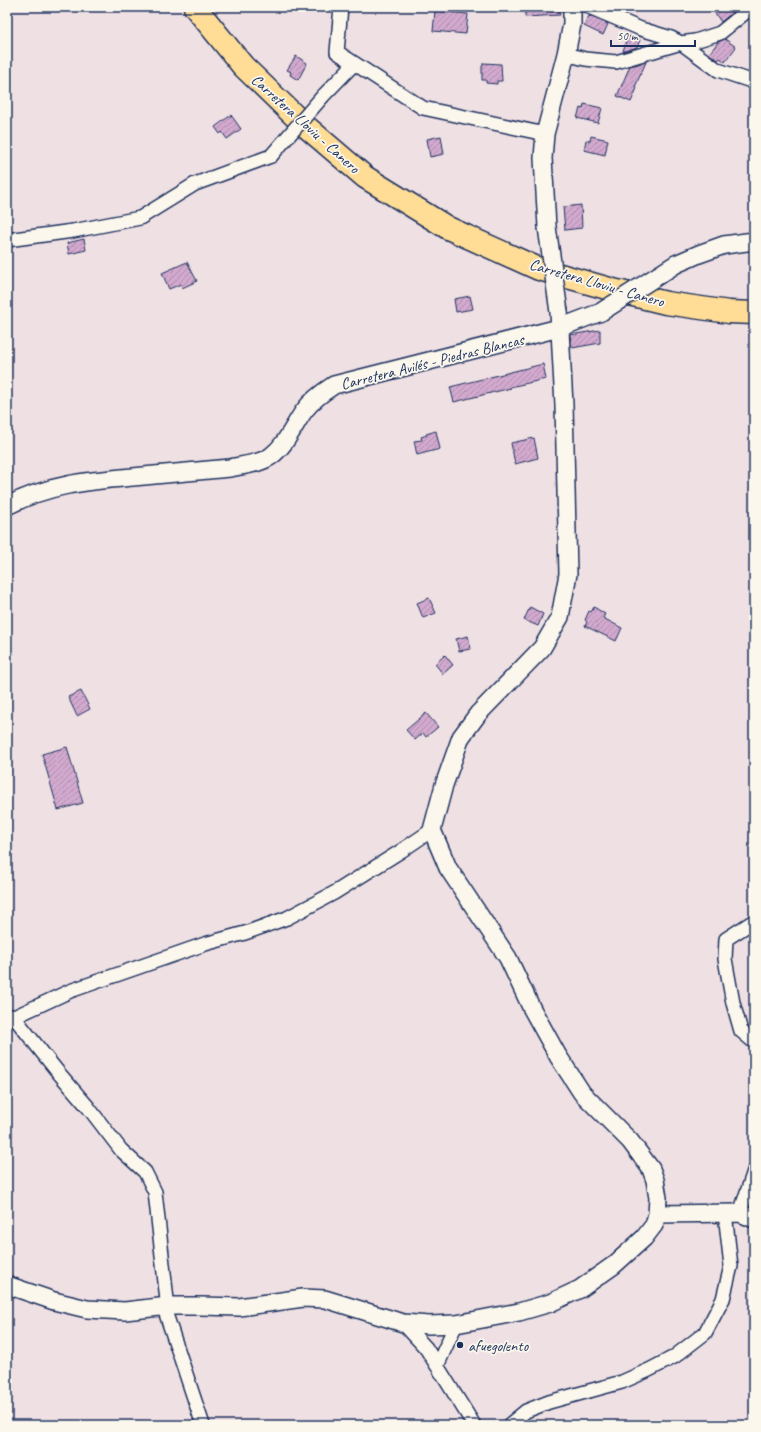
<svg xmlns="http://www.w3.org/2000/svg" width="761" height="1432" font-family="Caveat,sans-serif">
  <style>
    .building { fill: url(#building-hatch); stroke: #1b2f5e }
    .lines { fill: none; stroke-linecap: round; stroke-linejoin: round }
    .minor-casing { stroke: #1b2f5e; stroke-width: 16 }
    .tertiary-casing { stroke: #1b2f5e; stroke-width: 20 }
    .trunk-casing { stroke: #1b2f5e; stroke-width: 25 }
    .minor { stroke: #fbf7ec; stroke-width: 13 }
    .tertiary { stroke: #fbf7ec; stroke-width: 17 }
    .trunk { stroke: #ffdd96; stroke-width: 22 }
    .minor-bridge-casing { stroke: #1b2f5e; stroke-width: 16; stroke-linecap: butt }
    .tertiary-bridge-casing { stroke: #1b2f5e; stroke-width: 20; stroke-linecap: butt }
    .minor-bridge { stroke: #fbf7ec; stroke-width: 13 }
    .tertiary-bridge { stroke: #fbf7ec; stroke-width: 17 }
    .poi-dot { fill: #1b2f5e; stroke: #fbf7ec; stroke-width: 1.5 }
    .labels { text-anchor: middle; stroke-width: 3.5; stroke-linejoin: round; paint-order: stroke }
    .street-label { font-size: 16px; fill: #1b2f5e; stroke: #fbf7ec }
    .poi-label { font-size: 16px; fill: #1b2f5e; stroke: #fbf7ec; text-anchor: start }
  </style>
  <defs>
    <pattern id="building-hatch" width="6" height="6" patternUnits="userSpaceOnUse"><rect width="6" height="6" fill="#d3aacf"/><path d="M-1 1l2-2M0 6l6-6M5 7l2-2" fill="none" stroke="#aa8bab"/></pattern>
  </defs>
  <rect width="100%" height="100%" fill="#efe0e3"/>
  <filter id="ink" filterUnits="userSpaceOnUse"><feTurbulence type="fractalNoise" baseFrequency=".025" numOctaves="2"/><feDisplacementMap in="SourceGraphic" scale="8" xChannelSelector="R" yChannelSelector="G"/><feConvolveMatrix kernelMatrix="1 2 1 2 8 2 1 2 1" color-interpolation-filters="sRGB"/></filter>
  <g filter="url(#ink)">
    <path class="building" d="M525,7H559L560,15L525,17Z
      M711,7H739L721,22Z
      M435,11L468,14L466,34L433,31Z
      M589,16L608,24L603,35L584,26Z
      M628,36L640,40L637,47L625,51H623Z
      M725,39L736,47L725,62L720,58L718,60L709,54L718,42Z
      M296,56L307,63L298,80L290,75L291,72L287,70Z
      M646,62L635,87L637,88L631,102L617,96L630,66Z
      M483,63L501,64L502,81H497V84L486,83V80H482V66H483Z
      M584,104L602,108L598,123L577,118L580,108L583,109Z
      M231,115L241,129L227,139L222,132L220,134L215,127Z
      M441,136L444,154L430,157L427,139Z
      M591,136L608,140L605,155L584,150L586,140L590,141Z
      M581,205L582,228L565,230L563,207Z
      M84,239L86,250L69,254L67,243Z
      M187,262L197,281L182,288L181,284L169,289L162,273Z
      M470,296L473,309L456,312L454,299Z
      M600,330V343L572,348L570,335Z
      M543,364L546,379L510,387L511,388L454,402L450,387Z
      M436,431L440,449L417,455L414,441L422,440L421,437L427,435L426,434Z
      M534,438L538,458L515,464L511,443Z
      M429,598L436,613L423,618L417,603Z
      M530,607L543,614L538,626L524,620Z
      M594,607L605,614L603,618L622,628L616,641L585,626L587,622L585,620L589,611L591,612Z
      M468,636L471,649L459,651L456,639Z
      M445,655L453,665L443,674L435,664Z
      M81,691L90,709L77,716L68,697Z
      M426,713L438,727L426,737L423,733L415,740L406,730Z
      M67,747L83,803L58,810L42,754Z"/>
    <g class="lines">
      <defs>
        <path id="minor" d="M341,7L337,52L423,108L545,134
          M589,7L641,29L671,38L681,43L718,70L754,82
          M566,54L585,59L616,62L681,43L695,41L720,33L752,7
          M323,96L354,64
          M7,240L73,231L140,218L195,184L271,156
          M754,921L726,939L725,959L733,1003L741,1031L754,1042
          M7,1015L14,1017L70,991L205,944L245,933L287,918L334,893L401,851L432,830
          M14,1017L57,1071L88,1107L121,1150L145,1172L155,1192L167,1300L168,1306L166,1314L203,1425
          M740,1213L754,1171
          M403,1323L426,1348L474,1425
          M437,1366L456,1324
          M509,1425L526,1411L549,1402L622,1382L649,1370L674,1357L705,1333L723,1299L731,1266L725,1213"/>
        <path id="tertiary" d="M547,227L543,158L545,134L566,54L572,24V7
          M676,264L699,254L724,245L754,241
          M7,506C49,484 88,481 133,477C166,474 198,471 230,468C244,465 260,464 271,456C286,445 294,425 304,411C312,400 323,392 334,385L559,328L601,312
          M657,1214L740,1213L754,1219
          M7,1285L54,1301L87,1309L125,1311L168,1306H201L239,1307L303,1298L325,1299L403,1323L429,1325L456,1324L519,1312L550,1303L580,1289L614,1265L644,1238L654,1225L657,1214L658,1198L655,1180L651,1169L630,1141L582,1093L558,1056L532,1009L508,958L448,868L432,830L444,785L461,737L478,714L542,648L560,617L568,574L564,405L559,312"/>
        <path id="trunk" d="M195,7L243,66L303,124L365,177L448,228L539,269L617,291L666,303L729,312L754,313"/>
      </defs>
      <use href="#minor" class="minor-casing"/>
      <use href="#tertiary" class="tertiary-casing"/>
      <use href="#trunk" class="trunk-casing"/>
      <use href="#minor" class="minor"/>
      <use href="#tertiary" class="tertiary"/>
      <use href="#trunk" class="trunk"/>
      <defs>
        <path id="minor-bridge" d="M271,156L323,96"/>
        <path id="tertiary-bridge" d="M547,227L559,312
          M601,312L676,264"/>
      </defs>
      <use href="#minor-bridge" class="minor-bridge-casing"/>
      <use href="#tertiary-bridge" class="tertiary-bridge-casing"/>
      <use href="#minor-bridge" class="minor-bridge"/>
      <use href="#tertiary-bridge" class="tertiary-bridge"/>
    </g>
  </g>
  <circle class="poi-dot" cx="460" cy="1345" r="4"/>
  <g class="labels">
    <g class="street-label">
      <text transform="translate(306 123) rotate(42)" y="6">Carretera Lloviu - Canero</text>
      <text transform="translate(597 282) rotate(16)" y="6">Carretera Lloviu - Canero</text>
      <text transform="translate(432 361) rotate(-14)" y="6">Carretera Avilés - Piedras Blancas</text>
    </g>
    <g class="poi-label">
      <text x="468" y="1351">afuegolento</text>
    </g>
  </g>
  <rect width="761" height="1432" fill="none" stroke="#fbf7ec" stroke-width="24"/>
  <rect x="12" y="12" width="737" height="1408" fill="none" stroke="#1b2f5e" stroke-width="1.5" filter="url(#ink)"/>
  <path d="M611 40v6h84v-6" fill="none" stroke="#1b2f5e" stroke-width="2"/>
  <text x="617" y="40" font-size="12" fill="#1b2f5e" stroke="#fbf7ec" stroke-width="3" paint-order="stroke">50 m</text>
</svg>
